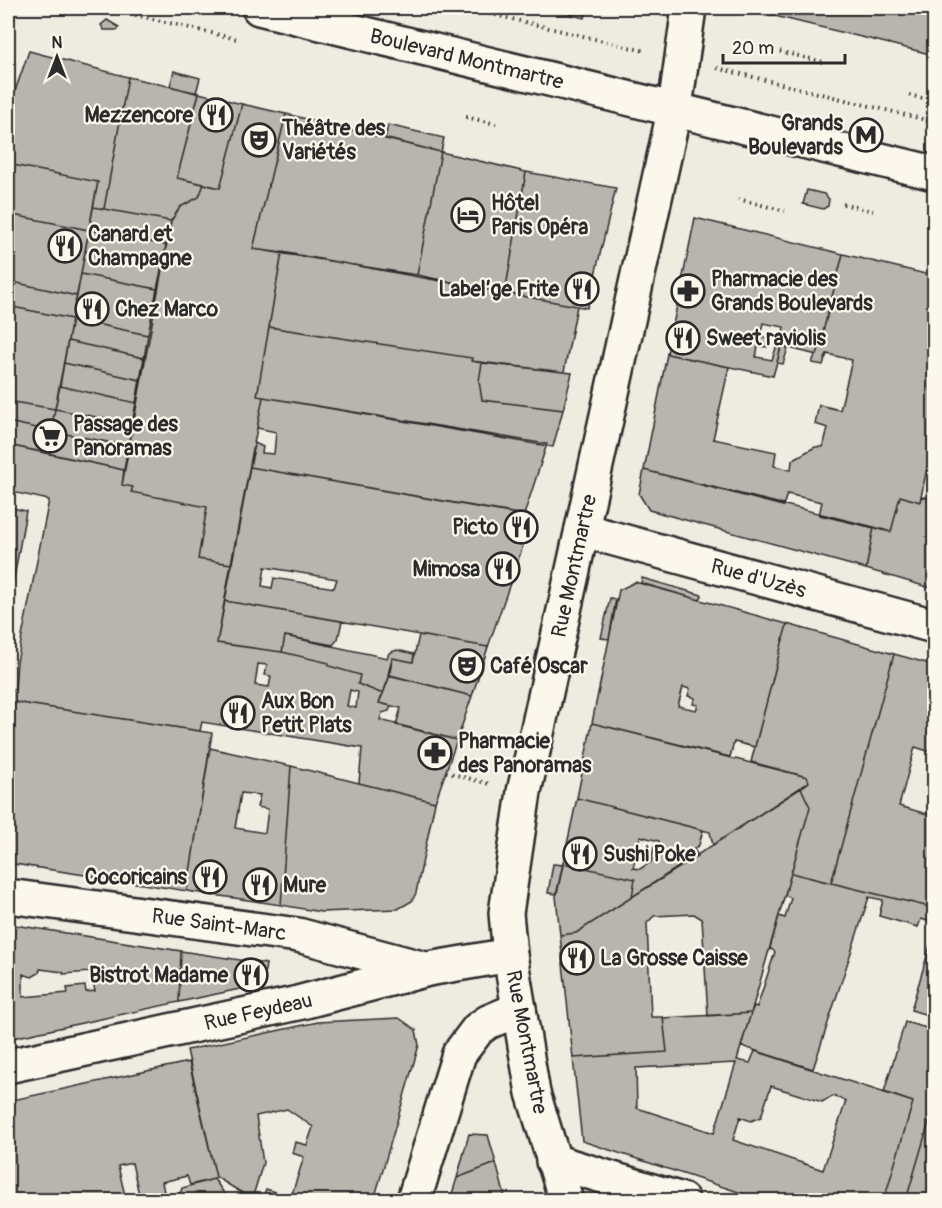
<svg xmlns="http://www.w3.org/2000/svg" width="942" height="1208" font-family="Pangolin,sans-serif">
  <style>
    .building { fill: #b8b5ae; stroke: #2b2b2b; stroke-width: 1.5; fill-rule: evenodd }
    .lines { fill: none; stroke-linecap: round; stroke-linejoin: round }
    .minor-casing { stroke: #2b2b2b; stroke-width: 38 }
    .major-casing { stroke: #2b2b2b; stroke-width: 38 }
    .path { stroke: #2b2b2b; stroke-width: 4; stroke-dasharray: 1.5 4.5; stroke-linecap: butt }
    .minor { stroke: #fbf7ec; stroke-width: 33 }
    .major { stroke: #fbf7ec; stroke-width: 33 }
    .labels { text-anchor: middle; stroke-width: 4.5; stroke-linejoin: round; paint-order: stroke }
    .street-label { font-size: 21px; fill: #2b2b2b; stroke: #fbf7ec }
    .poi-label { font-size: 21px; font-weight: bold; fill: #2b2b2b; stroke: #fbf7ec; text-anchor: start }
  </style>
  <rect width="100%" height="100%" fill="#eeebe0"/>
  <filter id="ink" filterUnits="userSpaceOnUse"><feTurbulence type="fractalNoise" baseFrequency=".0167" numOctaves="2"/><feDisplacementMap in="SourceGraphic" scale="12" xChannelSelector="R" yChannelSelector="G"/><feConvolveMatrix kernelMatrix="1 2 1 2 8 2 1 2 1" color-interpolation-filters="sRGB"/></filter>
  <g filter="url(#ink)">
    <path class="building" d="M558,8H591L584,18L560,12Z
      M742,8H934V55L890,44Z
      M107,20L119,27L118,30H104L101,25Z
      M29,51L128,77L104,209L93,207L98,182L8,164V111Z
      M174,71L200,78L196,93L170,86Z
      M128,77L199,93L177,178L204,184L199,197L180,207L171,221L104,209Z
      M199,93L242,104L220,188L177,178Z
      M242,104L286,114L253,249L282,253L257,396L263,397L231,564L198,559L207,507L131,492L133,487L122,485L171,221L180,207L199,197L204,184L220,188Z
      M286,114L441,152L417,275L253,249Z
      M388,125L444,138L441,152L385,139Z
      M441,152L526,172L505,293L417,275Z
      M8,164L98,182L89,230L8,214Z
      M526,172L616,188L587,308L505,293Z
      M807,190L824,194L829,199L828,206L823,209L803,204Z
      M93,207L171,221L166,245L89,230Z
      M8,214L89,230L77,296L8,281Z
      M695,218L843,254L817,355L781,346L784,327L763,323L760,336L768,338L767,347L758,346L756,357L772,360L776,348H781L773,376L667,354Z
      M89,230L166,245L162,266L85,251Z
      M85,251L162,266L157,289L81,274Z
      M282,252L577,306L564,372L471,361L472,358L269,327Z
      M843,254L934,276V470L927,468L920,502L900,496L891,532L819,515L822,502L787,494L783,506L644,470L667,354L729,367L713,439L776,452L774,466L791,470L792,460L815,447H823L828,428L815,424L819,405L840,410L852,360L827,354L823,365L812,363L815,355H817Z
      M81,274L157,289L148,335L72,319Z
      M8,281L77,296L72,319L8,306Z
      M8,306L72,319L55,409L8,401Z
      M72,319L148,335L144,358L68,341Z
      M269,327L472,358L471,361L482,363L479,381L482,400L563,410L553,447L257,396Z
      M68,341L144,358L140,380L64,363Z
      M781,346L788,348L783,364L777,363Z
      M64,363L140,380L136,403L60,386Z
      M482,363L572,373L563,410L482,400L479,381Z
      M60,386L136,403L132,424L55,409Z
      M263,397L547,444L524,515L250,467L255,443L263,447L262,453L274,454L276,432L257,428Z
      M8,401L55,409L51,431L8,422Z
      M55,409L132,424L128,446L51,431Z
      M8,422L51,431L47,453L8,445Z
      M51,431L128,446L124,470L47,453Z
      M8,445L124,470L122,485L133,487L131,492L207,507L198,559L231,564L217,643L282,652L329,663V666L360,675L358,684L383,694L379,703L391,706L389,711L382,713L380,720L457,740L435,802L359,783L362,748L202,722L200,731L8,701V692L15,689L17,662L49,500L8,491ZM258,664L267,665L265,675L271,676L269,687L255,685ZM350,690L358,692L356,708L347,706Z
      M250,467L533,517L488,647L225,601ZM265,567L337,579L334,588L274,578L272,588L262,586Z
      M644,470L874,527L866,569L649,510L639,494Z
      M900,496L920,502L921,496L934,500V589L866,569L874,527L891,532Z
      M8,507L26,511L8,612Z
      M642,578L702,595L700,600L641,583Z
      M635,582L787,624L755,747L734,742L730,757L592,723L619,590ZM683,687L690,689L688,696L695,698L693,704L698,705L696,710L678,706Z
      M610,598L616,599L609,639L601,638Z
      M225,601L342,621L338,639L333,645L285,636L282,652L217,643Z
      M787,624L894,654L831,883L791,873L810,807L801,788L809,782L807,777L751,762Z
      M419,635L488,647L472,696L388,675L392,658L413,662Z
      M285,636L387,658L389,653L397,650L414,654L413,662L392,658L390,675L383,694L358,684L360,675L329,666V663L282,652Z
      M894,654L934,665V753L915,747L899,806L934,816V908L831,883Z
      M390,675L472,696L457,740L396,725L401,708L379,703Z
      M8,701L212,733L187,891L8,863Z
      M592,723L807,777L809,782L713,845L710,832L577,798Z
      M210,748L291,766L281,905L187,891ZM241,793L260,795L257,807L268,809L265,833L235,828Z
      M291,766L435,802L416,893L412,901L398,909L321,912L281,905Z
      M801,788L810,807L751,1013L708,1016L702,919L694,914L654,916L647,923L651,1017H663L667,1052L573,1058L560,935L576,933Z
      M577,798L703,830L699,845L694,849L698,856L632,897L635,879L563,863ZM640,836L659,841L657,848L654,847L651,862L640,869L633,868Z
      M563,863L635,879L632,897L576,933L560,935L556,896Z
      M553,864L563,865L557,894L548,893Z
      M791,873L934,908V923L921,919L918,927L879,916L883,900L869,897L813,1069L741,1046L751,1013L754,1006L757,1007L775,952L770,948L779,916L785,918L791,898L785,895Z
      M8,924L181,951L179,1002L8,1039ZM40,969L63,972V974L91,972L95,991L86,992L85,986L67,988L68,993L23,997V974L32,977L39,973Z
      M934,932V1017L911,1010Z
      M181,951L266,964L263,984L179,1002Z
      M751,1013L737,1060L750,1063L755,1051L913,1102L884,1200H763L582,1141L573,1058L667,1052L663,1018ZM736,1063L714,1133L637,1108L636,1068ZM771,1086L822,1102L833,1096L846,1101L823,1170L733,1140L740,1117L751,1121L761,1117Z
      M399,1018L416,1030L419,1045L374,1200H290L304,1157L292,1153L295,1142L307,1145L313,1127L287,1109L256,1116L263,1163L252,1199L216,1177L187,1050L318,1022Z
      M905,1022L934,1030V1105L906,1200H884L913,1102L884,1092Z
      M189,1062L216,1177L214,1179L190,1185L187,1176L162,1182L164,1192L140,1199L132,1163L118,1166L126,1200H8V1101Z
      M934,1105V1200H906Z
      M469,1134L488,1135L496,1163L457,1178Z
      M496,1163L505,1197L495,1200H450L457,1178Z
      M214,1179L229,1200H178L182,1188Z
      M266,1189L282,1194L280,1200H262Z"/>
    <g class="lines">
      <defs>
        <g id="minor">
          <path d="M675,107L689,8"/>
          <path id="s1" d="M582,530L934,626"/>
          <path id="s2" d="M8,896L298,935L425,969"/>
          <path id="s3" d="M8,1066L298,1003L428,969L510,955"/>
          <path d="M553,1161L682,1200"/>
          <path d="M414,1200L459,1054L478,1029L488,1022L519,1009"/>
        </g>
        <g id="major">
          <path id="s4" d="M259,8L934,173"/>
          <path id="s5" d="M566,1200L533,1093L510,955L506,913L524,792L675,107"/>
        </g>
      </defs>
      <use href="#minor" class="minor-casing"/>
      <use href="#major" class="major-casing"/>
      <path class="path" d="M106,8L237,39
        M466,8L645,51
        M774,50L823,62
        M717,68L934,122
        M909,95L934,101
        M466,117L496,124
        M738,199L785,211
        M843,204L873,211
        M446,772L489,784"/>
      <use href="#minor" class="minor"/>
      <use href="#major" class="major"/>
    </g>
  </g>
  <defs>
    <symbol id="restaurant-ring" viewBox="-11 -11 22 22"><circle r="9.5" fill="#fbf7ec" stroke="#2b2b2b" stroke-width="1.5"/><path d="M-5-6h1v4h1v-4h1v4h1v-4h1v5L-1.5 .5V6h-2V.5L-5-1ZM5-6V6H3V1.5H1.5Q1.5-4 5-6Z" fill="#2b2b2b"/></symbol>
    <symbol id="metro-ring" viewBox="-11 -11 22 22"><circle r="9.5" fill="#fbf7ec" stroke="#2b2b2b" stroke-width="1.5"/><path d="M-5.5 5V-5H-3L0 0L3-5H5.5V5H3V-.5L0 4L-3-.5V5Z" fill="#2b2b2b"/></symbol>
    <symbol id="theatre-ring" viewBox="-11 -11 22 22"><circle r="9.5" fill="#fbf7ec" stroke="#2b2b2b" stroke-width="1.5"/><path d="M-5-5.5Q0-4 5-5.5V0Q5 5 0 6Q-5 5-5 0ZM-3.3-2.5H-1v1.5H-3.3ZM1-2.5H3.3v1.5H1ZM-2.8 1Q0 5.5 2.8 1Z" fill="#2b2b2b"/></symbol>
    <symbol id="hotel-ring" viewBox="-11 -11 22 22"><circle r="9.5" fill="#fbf7ec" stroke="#2b2b2b" stroke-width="1.5"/><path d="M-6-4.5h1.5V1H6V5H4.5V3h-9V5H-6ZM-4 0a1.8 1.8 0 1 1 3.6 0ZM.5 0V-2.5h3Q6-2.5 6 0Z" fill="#2b2b2b"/></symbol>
    <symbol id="pharmacy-ring" viewBox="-11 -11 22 22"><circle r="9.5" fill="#fbf7ec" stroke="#2b2b2b" stroke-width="1.5"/><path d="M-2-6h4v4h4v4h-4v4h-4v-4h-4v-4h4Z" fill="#2b2b2b"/></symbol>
    <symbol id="supermarket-ring" viewBox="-11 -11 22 22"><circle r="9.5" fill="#fbf7ec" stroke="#2b2b2b" stroke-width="1.5"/><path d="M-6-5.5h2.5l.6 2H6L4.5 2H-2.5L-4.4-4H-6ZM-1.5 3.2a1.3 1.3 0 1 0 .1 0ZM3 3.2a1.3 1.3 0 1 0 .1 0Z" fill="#2b2b2b"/></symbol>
  </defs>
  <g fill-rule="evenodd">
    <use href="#restaurant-ring" x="197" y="96" width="38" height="38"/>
    <use href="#metro-ring" x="847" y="116" width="38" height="38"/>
    <use href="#theatre-ring" x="240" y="121" width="38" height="38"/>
    <use href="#hotel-ring" x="449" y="196" width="38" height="38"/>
    <use href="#restaurant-ring" x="46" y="227" width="38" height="38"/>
    <use href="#restaurant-ring" x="563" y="270" width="38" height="38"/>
    <use href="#pharmacy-ring" x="669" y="272" width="38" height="38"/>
    <use href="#restaurant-ring" x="73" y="290" width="38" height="38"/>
    <use href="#restaurant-ring" x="664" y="319" width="38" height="38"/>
    <use href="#supermarket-ring" x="31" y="417" width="38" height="38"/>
    <use href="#restaurant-ring" x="502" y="508" width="38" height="38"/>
    <use href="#restaurant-ring" x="484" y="550" width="38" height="38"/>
    <use href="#theatre-ring" x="448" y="647" width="38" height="38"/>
    <use href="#restaurant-ring" x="219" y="694" width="38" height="38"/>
    <use href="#pharmacy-ring" x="416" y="734" width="38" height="38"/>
    <use href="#restaurant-ring" x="561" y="835" width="38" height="38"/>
    <use href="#restaurant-ring" x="191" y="858" width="38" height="38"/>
    <use href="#restaurant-ring" x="241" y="866" width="38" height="38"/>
    <use href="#restaurant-ring" x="558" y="939" width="38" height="38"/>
    <use href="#restaurant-ring" x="232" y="956" width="38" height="38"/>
  </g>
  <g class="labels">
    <g class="street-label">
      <text dy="7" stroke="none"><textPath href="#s4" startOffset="214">Boulevard Montmartre</textPath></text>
      <text dy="7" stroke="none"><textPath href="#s5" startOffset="648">Rue Montmartre</textPath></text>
      <text dy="7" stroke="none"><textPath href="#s1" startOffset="183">Rue d'Uzès</textPath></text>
      <text dy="7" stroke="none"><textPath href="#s2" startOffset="213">Rue Saint-Marc</textPath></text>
      <text dy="7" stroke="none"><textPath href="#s3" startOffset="256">Rue Feydeau</textPath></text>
      <text transform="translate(527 1042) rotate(79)" y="7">Rue Montmartre</text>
    </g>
    <g class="poi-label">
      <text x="193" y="122" text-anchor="end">Mezzencore</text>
      <text x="843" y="130" text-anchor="end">Grands<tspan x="843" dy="24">Boulevards</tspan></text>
      <text x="282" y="135">Théâtre des<tspan x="282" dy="24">Variétés</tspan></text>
      <text x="491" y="210">Hôtel<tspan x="491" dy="24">Paris Opéra</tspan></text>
      <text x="88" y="241">Canard et<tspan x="88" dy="24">Champagne</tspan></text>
      <text x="711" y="286">Pharmacie des<tspan x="711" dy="24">Grands Boulevards</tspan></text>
      <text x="559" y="296" text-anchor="end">Label’ge Frite</text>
      <text x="115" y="316">Chez Marco</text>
      <text x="706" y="345">Sweet raviolis</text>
      <text x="73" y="431">Passage des<tspan x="73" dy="24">Panoramas</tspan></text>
      <text x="498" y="534" text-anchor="end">Picto</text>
      <text x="480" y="576" text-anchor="end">Mimosa</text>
      <text x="490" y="673">Café Oscar</text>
      <text x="261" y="708">Aux Bon<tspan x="261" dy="24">Petit Plats</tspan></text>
      <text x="458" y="748">Pharmacie<tspan x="458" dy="24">des Panoramas</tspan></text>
      <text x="603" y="861">Sushi Poke</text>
      <text x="187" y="884" text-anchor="end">Cocoricains</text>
      <text x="283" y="892">Mure</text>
      <text x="600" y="965">La Grosse Caisse</text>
      <text x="228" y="982" text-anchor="end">Bistrot Madame</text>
    </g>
  </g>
  <rect width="942" height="1208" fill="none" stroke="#fbf7ec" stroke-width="30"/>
  <rect x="15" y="15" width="912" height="1178" fill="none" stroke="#2b2b2b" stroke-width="2" filter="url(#ink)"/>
  <g transform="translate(57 57)" stroke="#fbf7ec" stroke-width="4.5" paint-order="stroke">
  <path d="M0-4.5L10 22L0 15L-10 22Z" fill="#2b2b2b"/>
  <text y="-9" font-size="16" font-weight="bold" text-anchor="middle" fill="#2b2b2b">N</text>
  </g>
  <path d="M723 54v9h122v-9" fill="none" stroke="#2b2b2b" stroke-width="3"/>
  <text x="732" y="54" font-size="18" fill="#2b2b2b" stroke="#fbf7ec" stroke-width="4.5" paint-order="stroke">20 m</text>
</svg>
